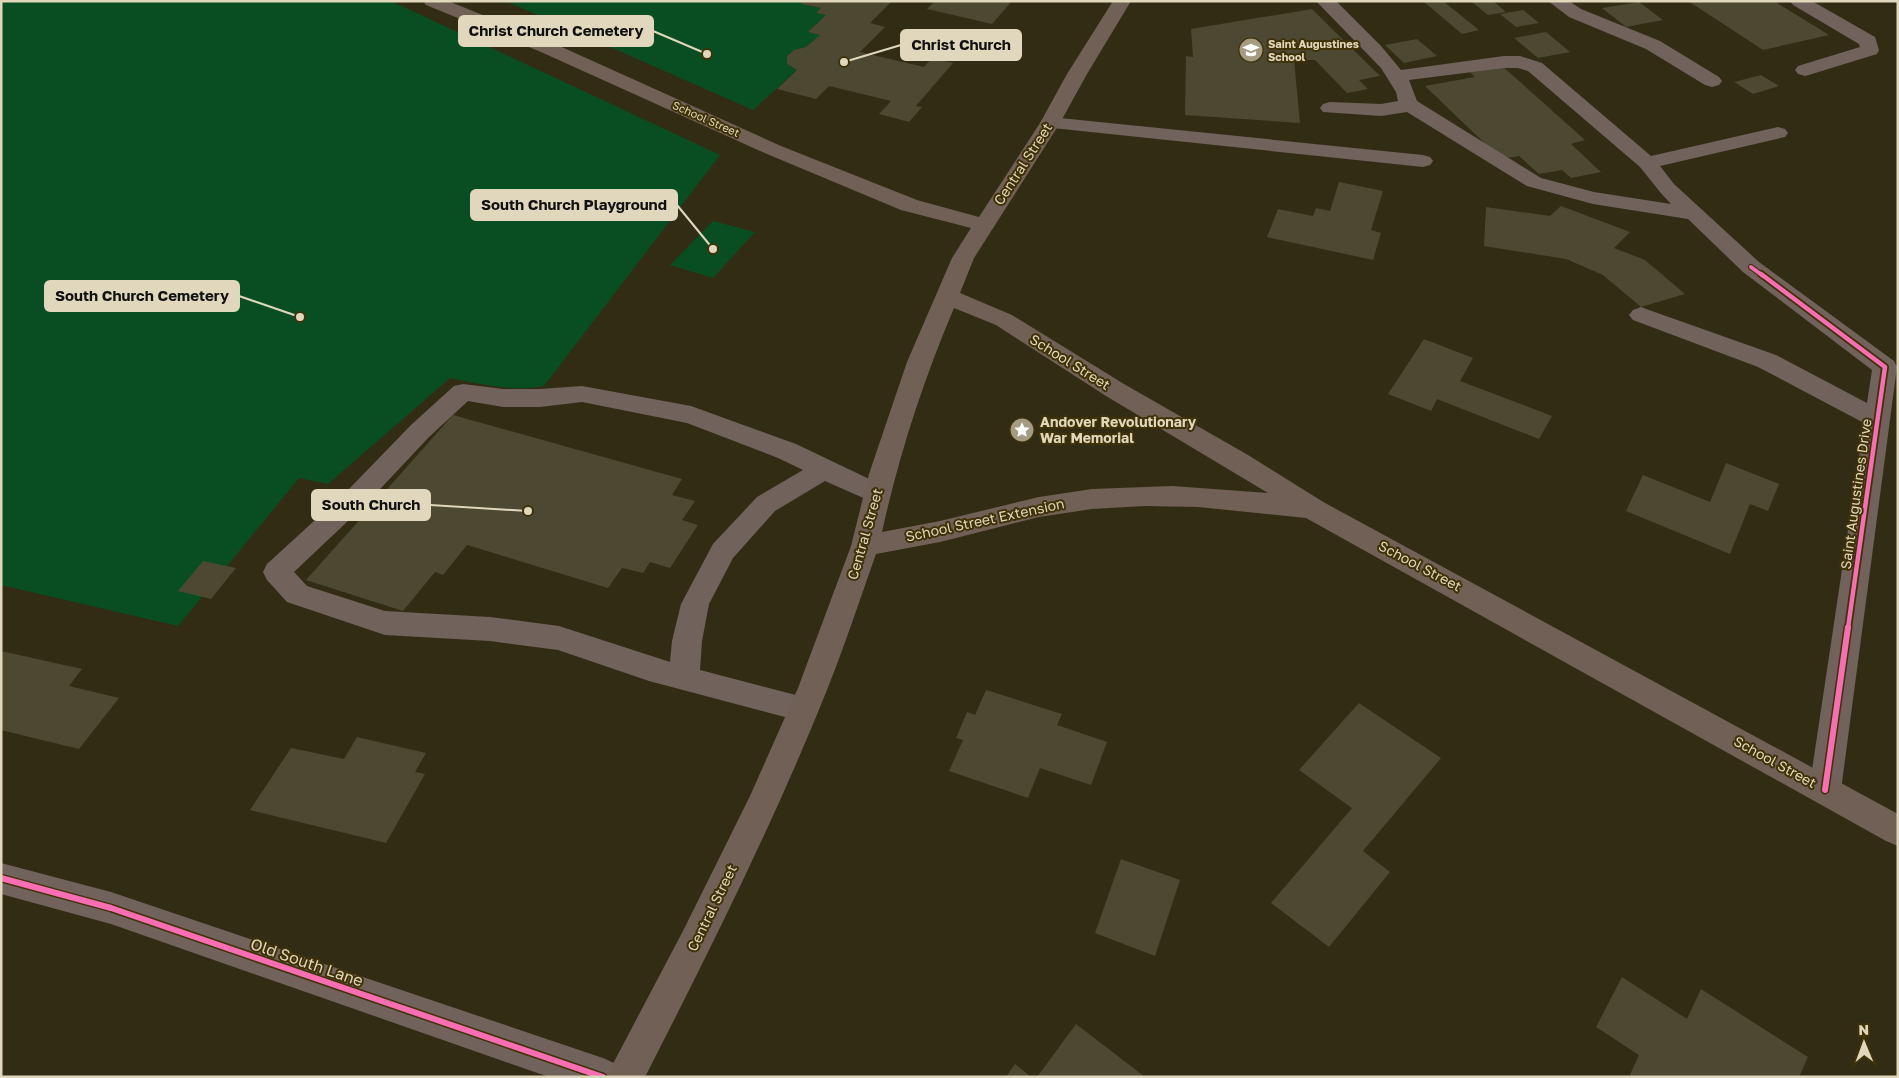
<svg xmlns="http://www.w3.org/2000/svg" width="1899" height="1078" font-family="'Golos Text',sans-serif">
  <style>
    .green { fill: #094e22 }
    .building { fill: #4c4831 }
    .lines { fill: none; stroke-linecap: round; stroke-linejoin: round }
    .minor { fill: #71625c; fill-rule: evenodd }
    .major { fill: #716055; fill-rule: evenodd }
    .cycleway-far2-casing { stroke: #403208; stroke-width: 6 }
    .cycleway-far1-casing { stroke: #403208; stroke-width: 8 }
    .cycleway-casing { stroke: #403208; stroke-width: 9 }
    .cycleway-far2 { stroke: #f96db3; stroke-width: 4 }
    .cycleway-far1 { stroke: #f96db3; stroke-width: 4.5 }
    .cycleway { stroke: #f96db3; stroke-width: 6 }
    .labels { text-anchor: middle; stroke-width: 4; stroke-linejoin: round; paint-order: stroke }
    .far-poi-label { font-size: 11px; font-weight: bold; fill: #e1d7bc; stroke: #403208; text-anchor: start }
    .far-street-label { font-size: 11px; fill: #e1d7bc; stroke: #403208 }
    .street-label { font-size: 14px; fill: #e1d7bc; stroke: #403208 }
    .poi-label { font-size: 14px; font-weight: bold; fill: #e1d7bc; stroke: #403208; text-anchor: start }
    .near-street-label { font-size: 16px; fill: #e1d7bc; stroke: #403208 }
    .leader { fill: none; stroke: #e1d7bc; stroke-width: 2 }
    .callout-dot { fill: #e1d7bc; stroke: #403208; stroke-width: 2 }
    .callout { fill: #e1d7bc; stroke: #e1d7bc; stroke-width: 2 }
    .callout-label { font-size: 15px; text-anchor: middle; font-weight: bold; fill: #111 }
  </style>
  <rect width="100%" height="100%" fill="#332c15"/>
  <path class="green" d="M1,1H391L720,155L544,386C512,392 481,384 450,378L328,484L299,478L178,626L1,585Z
    M506,1H804L802,4L821,8L816,13L826,15L808,32L820,35L806,47L794,50L787,56V64L797,70L753,110Z
    M713,221L755,232L713,278L670,265Z"/>
  <path class="building" d="M804,1H892L870,23L885,27L860,52L924,67L932,58L953,63L916,106L922,107L909,122L879,114L891,101L829,86L816,99L777,89L797,70L787,64V56L794,50L806,47L820,35L808,32L826,15L816,13L821,8L801,4Z
    M935,1H1012L992,24L927,9Z
    M1423,1H1443L1479,30L1462,34Z
    M1471,1H1493L1506,12L1488,15Z
    M1688,1H1774L1829,35L1763,50Z
    M1639,2L1663,20L1626,27L1602,8Z
    M1312,9L1380,76L1359,80L1368,89L1347,93L1315,60H1294L1300,123L1185,115L1186,56L1193,57L1191,29Z
    M1523,10L1539,23L1516,27L1500,14Z
    M1546,32L1570,52L1538,58L1514,38Z
    M1417,39L1437,56L1404,63L1385,45Z
    M1501,65L1585,140L1571,144L1601,172L1571,178L1562,170L1539,174L1519,156L1501,159L1425,86L1475,77L1468,70Z
    M1761,75L1779,86L1753,94L1734,82Z
    M1339,182L1383,191L1371,230L1381,233L1373,260L1267,237L1278,209L1313,216L1316,208L1330,211Z
    M1561,206L1630,232L1614,248L1645,260L1685,294L1641,307L1603,275L1566,259L1484,246L1486,207L1550,216Z
    M1424,339L1473,358L1460,381L1552,416L1539,439L1437,399L1431,411L1388,394Z
    M453,415L682,479L672,495L695,501L682,520L698,525L670,568L650,562L643,573L622,568L608,588L467,545L443,575L435,572L403,611L306,580Z
    M1726,463L1779,484L1768,511L1750,504L1730,554L1626,511L1643,475L1710,502Z
    M203,561L236,568L211,599L178,591Z
    M1,651L82,669L69,686L119,698L79,749L1,730Z
    M986,690L1062,714L1057,725L1107,742L1091,785L1040,768L1028,798L949,771L963,740L956,738L967,712L975,715Z
    M1359,703L1441,758L1363,851L1390,872L1329,947L1271,903L1352,808L1299,770Z
    M357,737L426,753L415,772L425,774L386,843L250,810L291,748L344,759Z
    M1121,859L1180,880L1155,956L1095,933Z
    M1622,977L1687,1019L1701,989L1808,1057L1799,1077H1629L1639,1055L1596,1027Z
    M1076,1024L1145,1077H1037Z
    M1015,1064L1031,1077H1006Z"/>
  <g class="lines">
    <path class="minor" d="M1316,1H1336L1381,46L1401,70L1504,56H1520L1542,63L1651,156L1778,127L1785,129L1788,133L1785,137L1660,166L1674,184L1759,262L1894,361L1897,367L1841,790L1836,800L1825,804L1814,800L1809,790L1864,423L1758,367L1633,320L1629,315L1633,310L1641,307L1649,310L1776,355L1867,403L1872,370L1743,272L1688,219L1593,204L1527,186L1407,112L1381,116L1323,112L1320,108L1323,104L1330,102L1381,104L1398,101L1396,92L1381,68ZM1504,68H1518L1528,71L1640,167L1660,192L1671,204L1594,192L1541,178L1417,101L1409,80Z
      M1548,1H1569L1581,9L1660,41L1719,77L1722,81L1719,85L1712,87L1705,85L1646,49L1569,17Z
      M1790,1H1812L1875,37L1879,50L1877,54L1812,74L1805,76L1798,74L1795,70L1798,66L1860,47L1859,44L1793,5Z
      M1050,117L1423,155L1430,157L1433,161L1430,165L1423,167L1043,127L1040,123L1043,119Z
      M463,384L503,389H540L582,386L691,406L796,444L886,487L890,494L886,501L877,504L825,481L775,511L733,558L709,604L702,641L700,670L815,700L819,709L815,718L804,722L649,681L558,650L490,641L385,635L287,602L267,580L263,572L267,564L349,489L411,425L454,386ZM468,401L503,407H540L582,402L687,423L778,458L803,470L757,497L713,544L681,604L672,641L670,662L559,626L490,617L385,611L307,586L294,572L367,503L429,437Z
      M1,863L111,892L603,1058L616,1064L622,1077H549L111,924L1,894Z"/>
    <path class="major" d="M423,1H448L555,44L781,146L917,200L979,217L1040,123L1067,74L1113,1H1131L1087,74L1060,123L974,258L960,293L1012,315L1124,384L1248,455L1325,503L1898,814V846L1886,841L1306,518L1198,507L1145,506L1092,509L1039,517L940,542L876,554C860,599 845,645 827,690C774,822 710,950 645,1077H606L684,929L750,796L798,688L851,546L869,474L907,362L952,258L971,228L901,210L767,154L541,52L426,5ZM954,308L996,325L1106,396L1268,493L1172,486L1092,489L1039,497L940,521L882,532C899,455 923,381 954,308Z"/>
    <defs>
      <path id="cycleway-far2" d="M1751,267L1763,276"/>
      <path id="cycleway-far1" d="M1761,274L1885,367L1848,628"/>
      <path id="cycleway" d="M1825,790L1848,627
        M1,878L111,908L603,1077"/>
    </defs>
    <use href="#cycleway-far2" class="cycleway-far2-casing"/>
    <use href="#cycleway-far1" class="cycleway-far1-casing"/>
    <use href="#cycleway" class="cycleway-casing"/>
    <use href="#cycleway-far2" class="cycleway-far2"/>
    <use href="#cycleway-far1" class="cycleway-far1"/>
    <use href="#cycleway" class="cycleway"/>
  </g>
  <defs>
    <symbol id="school-disc" viewBox="-11 -11 22 22"><circle r="9.5" fill="#a49b82" stroke="#403208"/><path d="M0-5L7-2L0 1L-7-2ZM-4 1L0 2.5L4 1V4Q0 6-4 4Z" fill="#fff"/></symbol>
    <symbol id="sight-disc" viewBox="-11 -11 22 22"><circle r="9.5" fill="#a49b82" stroke="#403208"/><path d="M0-6L1.8-2.2L6-1.7L2.9 1.2L3.7 5.4L0 3.3L-3.7 5.4L-2.9 1.2L-6-1.7L-1.8-2.2Z" fill="#fff"/></symbol>
  </defs>
  <g fill-rule="evenodd">
    <use href="#school-disc" x="1237" y="36" width="28" height="28"/>
    <use href="#sight-disc" x="1008" y="416" width="28" height="28"/>
  </g>
  <g class="labels">
    <g class="far-poi-label">
      <text x="1268" y="48">Saint Augustines<tspan x="1268" dy="13">School</tspan></text>
    </g>
    <g class="far-street-label">
      <text transform="translate(706 119) rotate(24)" y="4">School Street</text>
    </g>
    <g class="street-label">
      <text transform="translate(1023 164) rotate(-57)" y="5">Central Street</text>
      <text transform="translate(1070 362) rotate(32)" y="5">School Street</text>
      <text transform="translate(1856 494) rotate(-82)" y="5">Saint Augustines Drive</text>
      <text transform="translate(985 520) rotate(-12)" y="5">School Street Extension</text>
      <text transform="translate(865 534) rotate(-74)" y="5">Central Street</text>
      <text transform="translate(1420 566) rotate(28)" y="5">School Street</text>
      <text transform="translate(1775 762) rotate(29)" y="5">School Street</text>
      <text transform="translate(712 908) rotate(-64)" y="5">Central Street</text>
    </g>
    <g class="poi-label">
      <text x="1040" y="427">Andover Revolutionary<tspan x="1040" dy="16">War Memorial</tspan></text>
    </g>
    <g class="near-street-label">
      <text transform="translate(307 962) rotate(19)" y="6">Old South Lane</text>
    </g>
  </g>
  <path class="leader" d="M707 54L653 31M844 62L901 45M713 249L677 205M300 317L239 296M528 511L430 505"/>
  <g class="callout-dot">
    <circle cx="707" cy="54" r="5"/>
    <circle cx="844" cy="62" r="5"/>
    <circle cx="713" cy="249" r="5"/>
    <circle cx="300" cy="317" r="5"/>
    <circle cx="528" cy="511" r="5"/>
  </g>
  <g class="callout">
    <rect x="459" y="16" width="194" height="30" rx="5"/>
    <rect x="901" y="30" width="120" height="30" rx="5"/>
    <rect x="471" y="190" width="206" height="30" rx="5"/>
    <rect x="45" y="281" width="194" height="30" rx="5"/>
    <rect x="312" y="490" width="118" height="30" rx="5"/>
  </g>
  <g class="callout-label">
    <text x="556" y="36">Christ Church Cemetery</text>
    <text x="961" y="50">Christ Church</text>
    <text x="574" y="210">South Church Playground</text>
    <text x="142" y="301">South Church Cemetery</text>
    <text x="371" y="510">South Church</text>
  </g>
  <rect width="1899" height="1078" fill="none" stroke="#e1d7bc" stroke-width="5"/>
  <g transform="translate(1864 1043) rotate(359)" stroke="#403208" stroke-width="4" paint-order="stroke">
  <path d="M0-4L9 19L0 12L-9 19Z" fill="#e1d7bc"/>
  <text y="-8" font-size="14" font-weight="bold" text-anchor="middle" fill="#e1d7bc">N</text>
  </g>
</svg>
